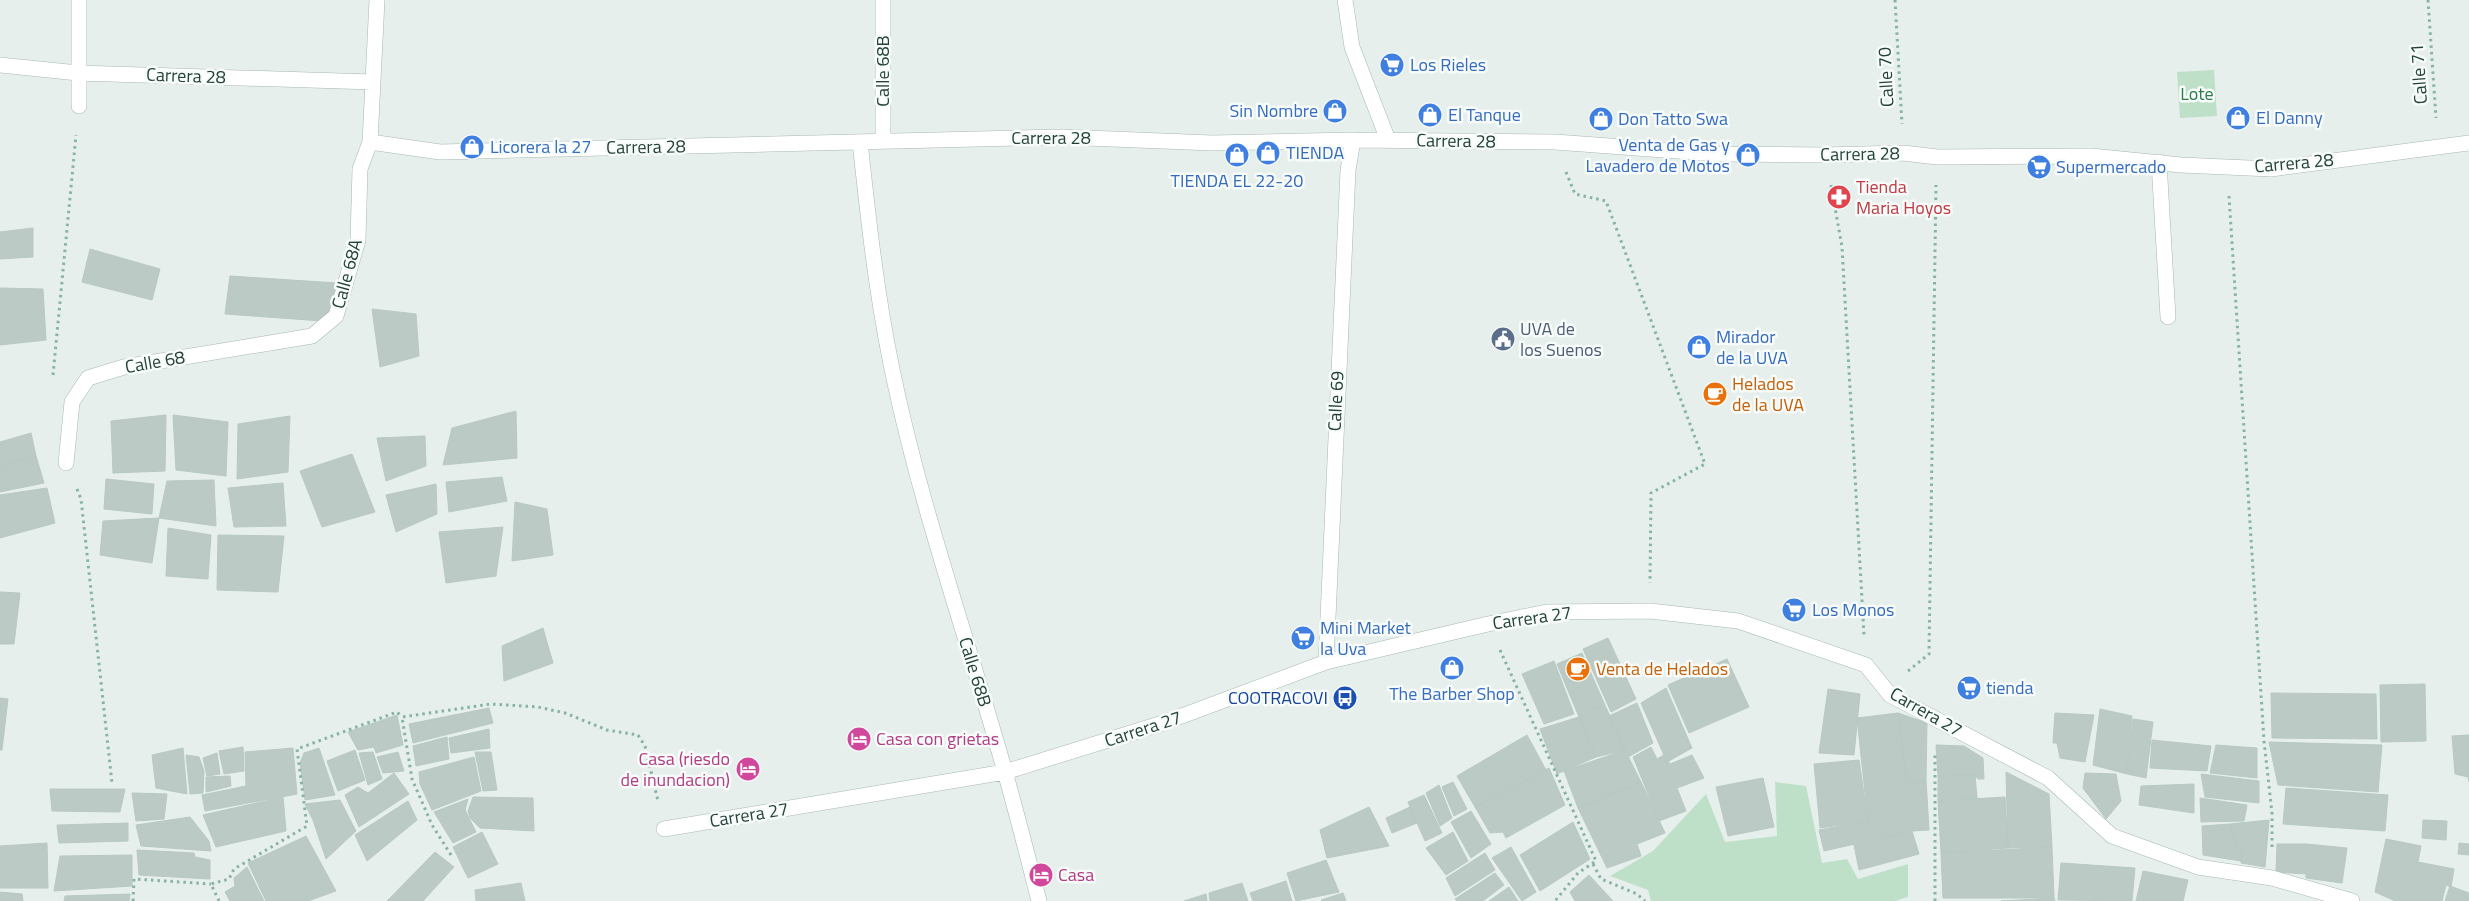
<svg xmlns="http://www.w3.org/2000/svg" width="2469" height="901" font-family="'Titillium Web',sans-serif">
  <style>
    .green { fill: #bfe0c8 }
    .building { fill: #bbcac4; stroke: #b8c9c2 }
    .lines { fill: none; stroke-linecap: round; stroke-linejoin: round }
    .minor-casing { stroke: #a8b8b2; stroke-width: 16 }
    .path { stroke: #86b3a5; stroke-width: 3; stroke-dasharray: 2.5 4; stroke-linecap: butt }
    .minor { stroke: #fff; stroke-width: 15 }
    .labels { text-anchor: middle; stroke-width: 5; stroke-linejoin: round; paint-order: stroke }
    .shop-label { font-size: 18px; fill: #366cbe; stroke: #f7fbf9; text-anchor: start }
    .street-label { font-size: 18px; fill: #24423a; stroke: #f7fbf9 }
    .park-label { font-size: 18px; fill: #2d7a4b; stroke: #f7fbf9 }
    .health-label { font-size: 18px; fill: #be3a42; stroke: #f7fbf9; text-anchor: start }
    .service-label { font-size: 18px; fill: #4e5e75; stroke: #f7fbf9; text-anchor: start }
    .food-label { font-size: 18px; fill: #c56008; stroke: #f7fbf9; text-anchor: start }
    .transit-label { font-size: 18px; fill: #164399; stroke: #f7fbf9; text-anchor: end }
    .hotel-label { font-size: 18px; fill: #b23c85; stroke: #f7fbf9; text-anchor: start }
  </style>
  <rect width="100%" height="100%" fill="#e6efeb"/>
  <path class="green" d="M2214,70L2217,116L2180,118L2177,72Z
    M1775,782L1806,786L1822,863L1847,859L1858,879L1908,864V897L1895,901H1651L1648,890L1610,876L1653,851L1706,794L1725,842L1777,836Z"/>
  <path class="building" d="M33,228V257L0,259V232Z
    M90,249L160,269L152,300L82,282Z
    M230,276L337,283L336,316L322,321L225,314Z
    M0,288L43,289L46,340L0,345Z
    M372,309L416,314L419,356L380,367Z
    M516,411L517,458L443,465L452,428Z
    M166,415L165,471L113,473L111,421Z
    M173,415L228,422L226,476L176,470Z
    M290,416L288,472L237,479L238,424Z
    M31,433L36,456L0,465V442Z
    M425,436L426,466L386,481L377,438Z
    M352,454L375,512L322,527L300,471Z
    M36,456L44,483L0,492V465Z
    M502,477L507,501L449,512L446,482Z
    M106,479L154,484L152,514L104,509Z
    M214,480L216,526L159,518L167,481Z
    M283,483L286,526L234,527L228,488Z
    M436,484L437,514L396,532L386,495Z
    M47,488L55,523L0,538V495Z
    M515,502L547,509L553,555L512,561Z
    M159,518L152,563L100,555L103,521Z
    M503,527L496,576L446,583L439,532Z
    M168,528L211,535L208,579L166,576Z
    M218,535L284,536L278,592L217,590Z
    M0,592L20,593L14,644H0Z
    M543,628L553,663L504,681L502,646Z
    M1608,638L1636,699L1611,712L1583,649Z
    M1582,653L1604,703L1579,717L1557,664Z
    M1727,659L1749,707L1689,733L1668,685Z
    M1554,661L1574,714L1544,724L1522,674Z
    M2425,684L2426,741L2381,742L2380,685Z
    M1666,688L1692,748L1667,762L1641,703Z
    M1828,689L1860,694L1854,755L1819,753Z
    M2271,693L2376,694L2377,739L2272,738Z
    M0,698L8,699L2,750H0Z
    M1604,703L1625,750L1596,757L1579,717Z
    M1637,703L1653,743L1628,757L1609,716Z
    M489,708L493,723L413,743L409,724Z
    M2100,709L2132,716L2127,774L2093,765Z
    M1898,713L1907,785L1926,780L1929,830L1912,831L1824,851L1819,830L1868,821L1857,718Z
    M1898,713L1927,723L1926,780L1907,785Z
    M2055,713L2094,715L2085,762L2060,758L2057,743H2053Z
    M397,715L403,745L376,753L374,747L358,750L348,732Z
    M1579,717L1596,757L1557,774L1540,729Z
    M2133,719L2153,722L2146,778L2127,774Z
    M489,729L490,748L451,753L449,738Z
    M1527,735L1546,770L1475,807L1457,776Z
    M2469,735V782L2468,777L2455,774L2452,736Z
    M447,737L449,759L416,766L413,746Z
    M2152,740L2211,746L2207,771L2150,768Z
    M2269,742L2382,745L2378,792L2278,785Z
    M1936,745L1964,746L1983,758L1984,779H1978L1975,775L1938,776Z
    M2216,745L2257,748V778L2210,773Z
    M243,747L244,771L224,774L219,751Z
    M1651,747L1657,759L1664,755L1670,764L1692,755L1704,778L1677,788L1686,811L1659,821L1633,757Z
    M183,748L187,794L156,788L152,755Z
    M293,748L297,794L205,811L202,795L246,786L245,752Z
    M319,748L335,795L305,800L300,763L304,753Z
    M355,750L365,780L338,791L327,761Z
    M1625,750L1641,782L1578,808L1564,771Z
    M373,752L382,779L368,785L359,753Z
    M398,752L404,771L383,773L377,757Z
    M475,752H491L497,790L483,791Z
    M217,753L220,774L207,776L203,758Z
    M186,755L199,757L204,771L203,793L190,794Z
    M474,757L481,791L432,810L420,784L419,772Z
    M1859,760L1868,821L1820,828L1814,764Z
    M1549,768L1565,805L1506,838L1503,832L1490,833L1475,807Z
    M2006,772L2049,794L2052,847L2008,848Z
    M394,773L409,794L359,827L345,795L358,787L368,793Z
    M2085,773L2116,774L2121,801L2106,819L2083,788Z
    M2201,774L2259,781V803L2205,797Z
    M1975,775L1977,798L1938,801V776Z
    M230,776L231,786L206,792V777Z
    M1763,778L1774,827L1728,836L1716,787Z
    M1453,782L1467,809L1454,816L1442,787Z
    M1641,782L1665,833L1637,844L1641,856L1607,868L1578,808Z
    M2194,784V813L2139,805L2141,786Z
    M1439,785L1452,818L1440,826L1426,793Z
    M2286,788L2388,795L2385,831L2283,824Z
    M50,789H125L120,812L52,811Z
    M132,793L167,794L164,819L136,821Z
    M1424,795L1442,833L1425,841L1408,802Z
    M283,797L286,831L216,847L203,815Z
    M473,797L533,798L534,831L480,828L470,818L468,811Z
    M2005,797L2008,848L1941,853L1938,801Z
    M2200,798L2247,805L2244,821L2201,822Z
    M468,799L465,810L476,832L453,843L434,812Z
    M340,800L356,831L326,859L313,820L305,804Z
    M408,801L417,820L367,861L355,835Z
    M1369,807L1389,846L1327,858L1320,830Z
    M1410,807L1417,823L1392,833L1386,818Z
    M1471,811L1491,844L1471,858L1451,822Z
    M190,817L209,841L211,851L141,846L136,825Z
    M2269,820L2265,867L2241,863L2242,849L2237,846L2230,824Z
    M2423,820L2447,821L2446,840L2422,838Z
    M1573,822L1590,859L1540,891L1520,855Z
    M128,823V841L59,843L57,825Z
    M2230,824L2237,846L2242,849L2241,861L2203,855L2202,826Z
    M1912,831L1919,854L1859,870L1854,845Z
    M482,832L498,864L468,878L453,847Z
    M1453,832L1468,861L1446,875L1426,848Z
    M306,836L336,891L308,901H266L248,863Z
    M2386,839L2421,846L2418,862L2454,869L2451,887L2446,885L2442,901H2395L2375,892Z
    M47,843L48,888H0V846Z
    M2459,843L2469,844V855L2458,854Z
    M2277,844H2306V874L2276,872Z
    M2306,844L2347,848L2342,883L2306,878Z
    M1511,847L1536,892L1522,901L1492,858Z
    M2052,847L2054,898H1943L1941,853Z
    M137,850L194,853L195,857L210,860V879L139,875Z
    M435,852L454,867L423,901H387Z
    M1485,853L1495,870L1455,896L1446,878Z
    M132,855V886L54,891L60,856Z
    M1326,860L1339,892L1296,901L1287,873Z
    M2061,863L2135,868L2132,901L2058,900Z
    M247,867L264,901H230L225,892L235,886L234,878Z
    M2143,871L2188,880L2183,901H2136Z
    M1495,873L1504,885L1483,901H1457L1455,899Z
    M1589,875L1613,901H1575L1570,892Z
    M1286,881L1292,901H1253L1250,893Z
    M521,883L525,901H476L475,890Z
    M1242,883L1248,901H1210L1209,893Z
    M2450,886L2469,893V901H2445Z
    M1509,887L1518,901H1489Z
    M0,892L22,894L23,901H0Z
    M1343,893L1346,901H1322L1321,900Z
    M130,894L129,901H64L65,896Z
    M1206,894L1207,901H1184Z
    M2054,898L2055,901H2001Z"/>
  <g class="lines">
    <defs>
      <path id="minor" d="M79,0V106
        M377,0L370,142L440,152L1062,137L1212,143L1353,140L1555,142L1718,154L1825,155L1903,153L1937,157L2091,156L2181,165L2271,169L2469,143
        M883,0V141
        M1345,0L1352,47L1388,140
        M0,65L78,73L373,82
        M860,142C868,216 876,291 891,364C919,503 967,636 1005,772C1017,814 1028,858 1039,901
        M2159,162L2168,317
        M66,463L72,402L88,378L124,367L312,336L336,316L358,240L360,169L370,142
        M1326,662L1348,170L1353,140
        M664,829L1005,772L1163,723L1326,662L1488,624L1547,612L1650,611L1738,621L1866,665L1890,695L2048,778L2112,836L2198,867L2272,878L2352,901"/>
    </defs>
    <use href="#minor" class="minor-casing"/>
    <path class="path" d="M1895,0L1902,124
      M2428,0L2436,118
      M1566,172L1575,194L1606,201L1705,464L1651,493L1650,583
      M1831,185L1842,247L1864,635
      M2229,196L2264,741L2272,813V848
      M53,375L76,135
      M77,489L81,499L112,783
      M1500,650L1596,861L1578,873L1555,901
      M1908,671L1929,654L1936,185
      M451,855L432,825L412,779L402,717L491,704L538,707L565,713L607,730L638,735L645,746L658,801
      M1593,864L1601,879L1637,894L1645,901
      M133,901L134,879L211,884
      M219,901L211,884L229,879L234,869L307,826L297,749L397,712L402,717
      M1935,901V752"/>
    <use href="#minor" class="minor"/>
  </g>
  <defs>
    <symbol id="supermarket-disc" viewBox="-11 -11 22 22"><circle r="9.5" fill="#3f7fe0" stroke="#f7fbf9"/><path d="M-6-5.5h2.5l.6 2H6L4.5 2H-2.5L-4.4-4H-6ZM-1.5 3.2a1.3 1.3 0 1 0 .1 0ZM3 3.2a1.3 1.3 0 1 0 .1 0Z" fill="#fff"/></symbol>
    <symbol id="shop-disc" viewBox="-11 -11 22 22"><circle r="9.5" fill="#3f7fe0" stroke="#f7fbf9"/><path d="M-5-2.5h2.3a2.7 3.5 0 0 1 5.4 0H5L5.5 6h-11ZM-1.5-2.5h3a1.5 2.3 0 0 0-3 0Z" fill="#fff"/></symbol>
    <symbol id="pharmacy-disc" viewBox="-11 -11 22 22"><circle r="9.5" fill="#e0444e" stroke="#f7fbf9"/><path d="M-2-6h4v4h4v4h-4v4h-4v-4h-4v-4h4Z" fill="#fff"/></symbol>
    <symbol id="civic-disc" viewBox="-11 -11 22 22"><circle r="9.5" fill="#5c6f8a" stroke="#f7fbf9"/><path d="M-.6-6.5H3V-4.5H.6V-3L4-1V1h2V6H-6V1h2V-1L-.6-3ZM-1.2 2.5V6h2.4V2.5Z" fill="#fff"/></symbol>
    <symbol id="cafe-disc" viewBox="-11 -11 22 22"><circle r="9.5" fill="#e8710a" stroke="#f7fbf9"/><path d="M-5.5-4.5H6V0H3Q3 3.5 0 3.5H-2.5Q-5.5 3.5-5.5 0ZM3-3.2v2h1.7v-2ZM-6 4.5H4V6H-6Z" fill="#fff"/></symbol>
    <symbol id="bus-disc" viewBox="-11 -11 22 22"><circle r="9.5" fill="#1a4fb4" stroke="#f7fbf9"/><path d="M-5-6H5V4H4V6H2V4H-2V6H-4V4H-5ZM-3.5-4V0h7V-4ZM-3.5 1.2v1.5H-2V1.2ZM2 1.2v1.5H3.5V1.2Z" fill="#fff"/></symbol>
    <symbol id="hotel-disc" viewBox="-11 -11 22 22"><circle r="9.5" fill="#d1479c" stroke="#f7fbf9"/><path d="M-6-4.5h1.5V1H6V5H4.5V3h-9V5H-6ZM-4 0a1.8 1.8 0 1 1 3.6 0ZM.5 0V-2.5h3Q6-2.5 6 0Z" fill="#fff"/></symbol>
  </defs>
  <g fill-rule="evenodd">
    <use href="#supermarket-disc" x="1378" y="51" width="28" height="28"/>
    <use href="#shop-disc" x="1321" y="97" width="28" height="28"/>
    <use href="#shop-disc" x="1416" y="101" width="28" height="28"/>
    <use href="#shop-disc" x="2224" y="104" width="28" height="28"/>
    <use href="#shop-disc" x="1587" y="105" width="28" height="28"/>
    <use href="#shop-disc" x="458" y="133" width="28" height="28"/>
    <use href="#shop-disc" x="1254" y="139" width="28" height="28"/>
    <use href="#shop-disc" x="1223" y="141" width="28" height="28"/>
    <use href="#shop-disc" x="1734" y="141" width="28" height="28"/>
    <use href="#supermarket-disc" x="2025" y="153" width="28" height="28"/>
    <use href="#pharmacy-disc" x="1825" y="183" width="28" height="28"/>
    <use href="#civic-disc" x="1489" y="325" width="28" height="28"/>
    <use href="#shop-disc" x="1685" y="333" width="28" height="28"/>
    <use href="#cafe-disc" x="1701" y="380" width="28" height="28"/>
    <use href="#supermarket-disc" x="1780" y="596" width="28" height="28"/>
    <use href="#supermarket-disc" x="1289" y="624" width="28" height="28"/>
    <use href="#shop-disc" x="1438" y="654" width="28" height="28"/>
    <use href="#cafe-disc" x="1564" y="655" width="28" height="28"/>
    <use href="#supermarket-disc" x="1955" y="674" width="28" height="28"/>
    <use href="#bus-disc" x="1331" y="684" width="28" height="28"/>
    <use href="#hotel-disc" x="845" y="725" width="28" height="28"/>
    <use href="#hotel-disc" x="734" y="755" width="28" height="28"/>
    <use href="#hotel-disc" x="1027" y="861" width="28" height="28"/>
  </g>
  <g class="labels">
    <g class="shop-label">
      <text x="1410" y="71">Los Rieles</text>
      <text x="1318" y="117" text-anchor="end">Sin Nombre</text>
      <text x="1448" y="121">El Tanque</text>
      <text x="2256" y="124">El Danny</text>
      <text x="1618" y="125">Don Tatto Swa</text>
      <text x="1730" y="151" text-anchor="end">Venta de Gas y<tspan x="1730" dy="21">Lavadero de Motos</tspan></text>
      <text x="490" y="153">Licorera la 27</text>
      <text x="1286" y="159">TIENDA</text>
      <text x="2056" y="173">Supermercado</text>
      <text x="1237" y="187" text-anchor="middle">TIENDA EL 22-20</text>
      <text x="1716" y="343">Mirador<tspan x="1716" dy="21">de la UVA</tspan></text>
      <text x="1812" y="616">Los Monos</text>
      <text x="1320" y="634">Mini Market<tspan x="1320" dy="21">la Uva</tspan></text>
      <text x="1986" y="694">tienda</text>
      <text x="1452" y="700" text-anchor="middle">The Barber Shop</text>
    </g>
    <g class="street-label">
      <text transform="translate(883 71) rotate(-90)" y="6">Calle 68B</text>
      <text transform="translate(2419 74) rotate(-94)" y="6">Calle 71</text>
      <text transform="translate(186 76) rotate(2)" y="6">Carrera 28</text>
      <text transform="translate(1886 77) rotate(-93)" y="6">Calle 70</text>
      <text x="1051" y="144">Carrera 28</text>
      <text transform="translate(1456 141) rotate(1)" y="6">Carrera 28</text>
      <text transform="translate(646 147) rotate(-1)" y="6">Carrera 28</text>
      <text transform="translate(1860 154) rotate(-1)" y="6">Carrera 28</text>
      <text transform="translate(2294 163) rotate(-5)" y="6">Carrera 28</text>
      <text transform="translate(347 274) rotate(-75)" y="6">Calle 68A</text>
      <text transform="translate(155 362) rotate(-10)" y="6">Calle 68</text>
      <text transform="translate(1336 401) rotate(-87)" y="6">Calle 69</text>
      <text transform="translate(1532 618) rotate(-8)" y="6">Carrera 27</text>
      <text transform="translate(975 672) rotate(73)" y="6">Calle 68B</text>
      <text transform="translate(1926 712) rotate(30)" y="6">Carrera 27</text>
      <text transform="translate(1143 729) rotate(-18)" y="6">Carrera 27</text>
      <text transform="translate(749 815) rotate(-9)" y="6">Carrera 27</text>
    </g>
    <g class="park-label">
      <text x="2197" y="100">Lote</text>
    </g>
    <g class="health-label">
      <text x="1856" y="193">Tienda<tspan x="1856" dy="21">Maria Hoyos</tspan></text>
    </g>
    <g class="service-label">
      <text x="1520" y="335">UVA de<tspan x="1520" dy="21">los Suenos</tspan></text>
    </g>
    <g class="food-label">
      <text x="1732" y="390">Helados<tspan x="1732" dy="21">de la UVA</tspan></text>
      <text x="1596" y="675">Venta de Helados</text>
    </g>
    <g class="transit-label">
      <text x="1328" y="704">COOTRACOVI</text>
    </g>
    <g class="hotel-label">
      <text x="876" y="745">Casa con grietas</text>
      <text x="730" y="765" text-anchor="end">Casa (riesdo<tspan x="730" dy="21">de inundacion)</tspan></text>
      <text x="1058" y="881">Casa</text>
    </g>
  </g>
</svg>
